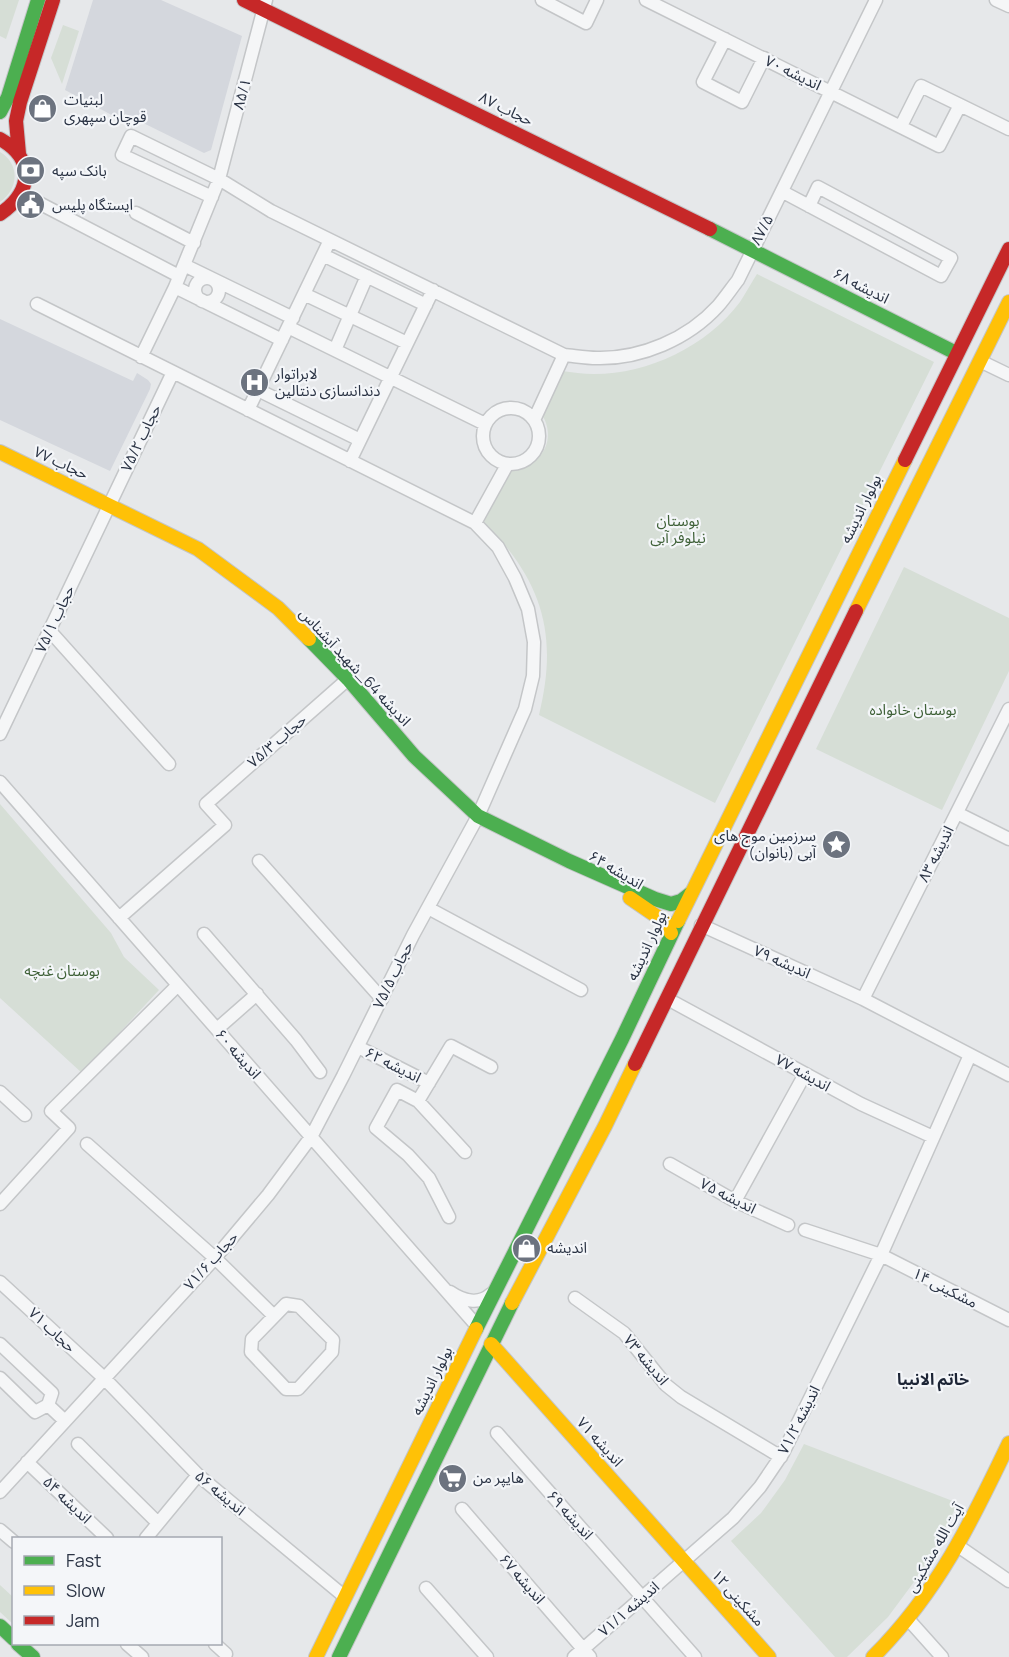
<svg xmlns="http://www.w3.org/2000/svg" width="1009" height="1657" font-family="Manrope,'Noto Sans Arabic',sans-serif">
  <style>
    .built { fill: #d4d7dd }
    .green { fill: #d6ded6 }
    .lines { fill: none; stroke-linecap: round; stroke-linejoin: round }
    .street-casing { stroke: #c4c6c8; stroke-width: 15 }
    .fast-casing { stroke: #c4c6c8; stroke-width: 16 }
    .slow-casing { stroke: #c4c6c8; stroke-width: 16 }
    .jam-casing { stroke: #c4c6c8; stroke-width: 16 }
    .street { stroke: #f5f6f7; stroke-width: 12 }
    .fast { stroke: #4caf50; stroke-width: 14 }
    .slow { stroke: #ffc107; stroke-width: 14 }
    .jam { stroke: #c62828; stroke-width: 14 }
    .labels { text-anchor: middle; stroke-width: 4.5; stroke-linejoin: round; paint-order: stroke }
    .street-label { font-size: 15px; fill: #2b3445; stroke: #f4f6f9 }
    .poi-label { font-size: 15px; fill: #2b3445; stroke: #f4f6f9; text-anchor: start }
    .park-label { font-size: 15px; fill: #3f6138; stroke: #f4f6f9 }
    .neighbourhood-label { font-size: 16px; font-weight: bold; fill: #1d2536; stroke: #f4f6f9 }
  </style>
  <rect width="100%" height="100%" fill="#e6e8ea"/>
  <path class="built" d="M93,0H161L242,36L211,150L204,153L125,114L121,120L65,90Z
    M0,319L133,381L137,373L148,380L151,384L150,389L110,471L0,420Z"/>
  <path class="green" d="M0,0H19L6,39L0,36Z
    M63,25L79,31L62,84L51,58Z
    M0,152C20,164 19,189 0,202Z
    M757,274L934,362L715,803L539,715C559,633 542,580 482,520L510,468C542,469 559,437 540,412L562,371C572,372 583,374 594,374C649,374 707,346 740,302C746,293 751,283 757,274Z
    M904,567L1009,618V671L942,810L816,749Z
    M0,804L111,933L124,957L159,990L82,1073L0,998Z
    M804,1444L958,1503L928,1563L888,1617L847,1657H835L731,1541L761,1513L785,1480Z
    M0,1585L13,1597V1624L0,1612Z"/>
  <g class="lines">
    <defs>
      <path id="street" d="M542,0L586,23L597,0
        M646,0L939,146L960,105L921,86L901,126
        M996,0L1009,6
        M725,39L703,82L742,102L764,58
        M960,105L1009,129
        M783,192L941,276L951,258L818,187L809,206
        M212,197L122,155L131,136L219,179L271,211L564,355C575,356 586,358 597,358C641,359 688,339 718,306C725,298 731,289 738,280L876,0
        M39,203L179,276
        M136,213L194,243
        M323,255L426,305
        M184,265L293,318
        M195 290a12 12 0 1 1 24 0a12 12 0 1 1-24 0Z
        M175,287L282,340
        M304,294L407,343
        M288,327L485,424
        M335,350L367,276
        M141,357L175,287L219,179L266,0
        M980,361L1009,375
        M258,390L360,440
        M483 436a28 28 0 1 1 56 0a28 28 0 1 1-56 0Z
        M248,410L330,240
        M534,420L564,355
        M350,461L433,290
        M475,523L507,465
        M49,630L169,764
        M0,734L173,372
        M0,782L477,1326
        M957,813L1009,839
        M259,861L382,999
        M428,908L581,990
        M119,918L225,825L206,804L348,679
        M701,925L863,999L1009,1075
        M204,934L296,1040L320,1072
        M863,999L1009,709
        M675,1003L861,1104L933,1137
        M217,1029L257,994
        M358,1047L429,1083
        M0,1092L25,1115
        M418,1101L451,1046L491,1067
        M87,1144L215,1258L274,1316
        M670,1164L735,1201L788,1225
        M735,1201L805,1074
        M0,1204L69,1128L51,1111L178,985
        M449,1217L429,1178L408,1155L376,1128L397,1090L418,1101L465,1152
        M805,1230L881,1255L1009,1320
        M0,1282L104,1378L198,1475L345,1597
        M450,1292C463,1301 479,1305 491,1294
        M575,1298L624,1333L666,1385L681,1397L781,1457
        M286,1304L299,1306L333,1340L332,1352L298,1389H286L251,1352L252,1339Z
        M0,1344L52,1393L48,1405L35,1412L0,1378
        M48,1405L65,1421
        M497,1433L695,1657
        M78,1444L158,1523
        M27,1462L107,1538
        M0,1492L215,1258L268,1195L311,1137L343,1076L413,935L478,816L525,709L533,676L534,642L528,609L515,578L498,547L475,523L37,304
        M462,1509L590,1657
        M0,1530L14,1542
        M146,1538L198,1475
        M958,1546L1009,1581
        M426,1588L487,1657
        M908,1619L942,1657
        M127,1644L142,1657
        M215,1644L226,1654
        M574,1657L733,1518L760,1487L783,1453L881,1255L970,1055"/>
      <path id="fast" d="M0,112L8,97L38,0
        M710,229L956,353
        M309,639L348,679L414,756L478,816L569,861L655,899L671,904L681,901L690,894
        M476,1329L622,1039L678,921
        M0,1626L14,1639
        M18,1644L33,1657
        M339,1657L512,1303"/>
      <path id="slow" d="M0,452L198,549L278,608L309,639
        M856,611L1009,302
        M630,898L665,922L671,933
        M678,921L905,460
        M512,1303L605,1126L635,1064
        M491,1344L769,1657
        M316,1657L476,1329
        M873,1657C937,1593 971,1523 1009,1443"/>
      <path id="jam" d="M244,0L710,229
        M0,139C36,159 32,192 0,214
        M19,154L16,121L20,102L53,0
        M905,460L1009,249
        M635,1064L856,611"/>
    </defs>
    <use href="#street" class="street-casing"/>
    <use href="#fast" class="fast-casing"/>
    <use href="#slow" class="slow-casing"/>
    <use href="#jam" class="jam-casing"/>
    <use href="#street" class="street"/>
    <use href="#fast" class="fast"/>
    <use href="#slow" class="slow"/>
    <use href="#jam" class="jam"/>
  </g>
  <defs>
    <symbol id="shop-disc" viewBox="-11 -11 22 22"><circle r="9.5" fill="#6c737f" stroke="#f4f6f9"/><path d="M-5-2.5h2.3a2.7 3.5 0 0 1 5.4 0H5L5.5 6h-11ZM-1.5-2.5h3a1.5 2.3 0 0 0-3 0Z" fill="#fff"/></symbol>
    <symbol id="bank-disc" viewBox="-11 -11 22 22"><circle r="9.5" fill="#6c737f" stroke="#f4f6f9"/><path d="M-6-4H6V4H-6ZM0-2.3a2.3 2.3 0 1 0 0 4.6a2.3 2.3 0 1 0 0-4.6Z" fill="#fff"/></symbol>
    <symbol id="civic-disc" viewBox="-11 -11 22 22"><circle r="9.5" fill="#6c737f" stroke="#f4f6f9"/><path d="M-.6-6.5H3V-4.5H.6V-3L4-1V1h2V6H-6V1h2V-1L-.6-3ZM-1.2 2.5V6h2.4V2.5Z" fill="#fff"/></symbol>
    <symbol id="hospital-disc" viewBox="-11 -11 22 22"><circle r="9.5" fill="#6c737f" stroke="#f4f6f9"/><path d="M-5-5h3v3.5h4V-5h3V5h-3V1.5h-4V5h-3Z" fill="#fff"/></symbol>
    <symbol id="sight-disc" viewBox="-11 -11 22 22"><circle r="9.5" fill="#6c737f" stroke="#f4f6f9"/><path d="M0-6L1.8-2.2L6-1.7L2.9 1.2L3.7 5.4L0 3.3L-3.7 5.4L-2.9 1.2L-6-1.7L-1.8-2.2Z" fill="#fff"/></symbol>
    <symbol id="supermarket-disc" viewBox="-11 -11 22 22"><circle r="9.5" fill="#6c737f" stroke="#f4f6f9"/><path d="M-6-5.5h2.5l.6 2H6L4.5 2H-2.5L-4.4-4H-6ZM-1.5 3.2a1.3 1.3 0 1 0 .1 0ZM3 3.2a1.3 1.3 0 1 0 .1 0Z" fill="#fff"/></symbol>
  </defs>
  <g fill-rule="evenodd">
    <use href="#shop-disc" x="26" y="92" width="33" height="33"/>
    <use href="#bank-disc" x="14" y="154" width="33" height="33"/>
    <use href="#civic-disc" x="14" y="188" width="33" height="33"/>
    <use href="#hospital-disc" x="238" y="366" width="33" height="33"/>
    <use href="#sight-disc" x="820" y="828" width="33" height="33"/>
    <use href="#shop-disc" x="510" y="1232" width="33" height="33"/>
    <use href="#supermarket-disc" x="436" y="1462" width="33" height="33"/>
  </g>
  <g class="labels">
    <g class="street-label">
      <text transform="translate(793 73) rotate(26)" y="5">اندیشه ۷۰</text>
      <text transform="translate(242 94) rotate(-75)" y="5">۸۵/۱</text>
      <text transform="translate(506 109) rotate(26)" y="5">حجاب ۸۷</text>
      <text transform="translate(762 230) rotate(-62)" y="5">۸۷/۵</text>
      <text transform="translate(861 286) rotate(27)" y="5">اندیشه ۶۸</text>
      <text transform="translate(141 438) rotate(-64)" y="5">حجاب ۷۵/۲</text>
      <text transform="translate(61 463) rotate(25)" y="5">حجاب ۷۷</text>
      <text transform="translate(861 509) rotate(-64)" y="5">بولوار اندیشه</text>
      <text transform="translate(55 619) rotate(-65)" y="5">حجاب ۷۵/۱</text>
      <text transform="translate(355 667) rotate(47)" y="5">اندیشه 64_شهید آبشناس</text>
      <text transform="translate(277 741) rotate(-41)" y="5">حجاب ۷۵/۳</text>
      <text transform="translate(936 854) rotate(-63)" y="5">اندیشه ۸۳</text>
      <text transform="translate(616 870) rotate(31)" y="5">اندیشه ۶۴</text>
      <text transform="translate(647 946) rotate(-65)" y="5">بولوار اندیشه</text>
      <text transform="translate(782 962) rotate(24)" y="5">اندیشه ۷۹</text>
      <text transform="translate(393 975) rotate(-64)" y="5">حجاب ۷۵/۵</text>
      <text transform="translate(238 1054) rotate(49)" y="5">اندیشه ۶۰</text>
      <text transform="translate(393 1065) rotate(27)" y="5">اندیشه ۶۲</text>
      <text transform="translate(803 1073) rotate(29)" y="5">اندیشه ۷۷</text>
      <text transform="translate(728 1196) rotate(27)" y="5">اندیشه ۷۵</text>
      <text transform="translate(211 1261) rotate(-48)" y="5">حجاب ۷۱/۶</text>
      <text transform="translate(945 1288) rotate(27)" y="5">مشکینی ۱۴</text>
      <text transform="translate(52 1330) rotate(43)" y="5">حجاب ۷۱</text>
      <text transform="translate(646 1360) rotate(50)" y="5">اندیشه ۷۳</text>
      <text transform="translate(432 1381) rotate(-64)" y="5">بولوار اندیشه</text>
      <text transform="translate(799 1420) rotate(-63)" y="5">اندیشه ۷۱/۲</text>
      <text transform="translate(600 1442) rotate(48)" y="5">اندیشه ۷۱</text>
      <text transform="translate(220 1493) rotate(40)" y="5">اندیشه ۵۶</text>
      <text transform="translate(67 1500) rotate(44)" y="5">اندیشه ۵۴</text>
      <text transform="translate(570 1515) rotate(48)" y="5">اندیشه ۶۹</text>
      <text transform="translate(935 1548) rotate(-60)" y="5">آیت الله مشکینی</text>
      <text transform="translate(522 1579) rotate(49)" y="5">اندیشه ۶۷</text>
      <text transform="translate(738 1598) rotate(48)" y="5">مشکینی ۱۲</text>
      <text transform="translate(629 1609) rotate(-41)" y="5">اندیشه ۷۱/۱</text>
    </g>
    <g class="poi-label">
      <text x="64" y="105">لبنیات<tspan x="64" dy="17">قوچان سپهری</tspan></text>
      <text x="52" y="176">بانک سپه</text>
      <text x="52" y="210">ایستگاه پلیس</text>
      <text x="275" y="379">لابراتوار<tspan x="275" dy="17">دندانسازی دنتالین</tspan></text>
      <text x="816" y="841" text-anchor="end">سرزمین موج های<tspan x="816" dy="17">آبی (بانوان)</tspan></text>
      <text x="547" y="1253">اندیشه</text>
      <text x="473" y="1483">هایپر من</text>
    </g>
    <g class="park-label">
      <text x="678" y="526">بوستان<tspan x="678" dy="17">نیلوفر آبی</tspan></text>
      <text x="913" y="715">بوستان خانواده</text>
      <text x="62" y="976">بوستان غنچه</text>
    </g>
    <g class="neighbourhood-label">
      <text x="933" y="1385">خاتم الانبیا</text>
    </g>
  </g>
  <rect x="12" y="1537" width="210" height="108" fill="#f4f6f9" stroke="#a4a8b1" stroke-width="1.5"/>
  <rect x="24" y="1556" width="30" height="9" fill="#4caf50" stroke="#a4a8b1" stroke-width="1.5"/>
  <text x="66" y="1567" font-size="18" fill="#2b3445">Fast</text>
  <rect x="24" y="1586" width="30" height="9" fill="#ffc107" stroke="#a4a8b1" stroke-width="1.5"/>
  <text x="66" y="1597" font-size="18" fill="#2b3445">Slow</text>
  <rect x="24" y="1616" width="30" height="9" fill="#c62828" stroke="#a4a8b1" stroke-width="1.5"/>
  <text x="66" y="1627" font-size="18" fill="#2b3445">Jam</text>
</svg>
